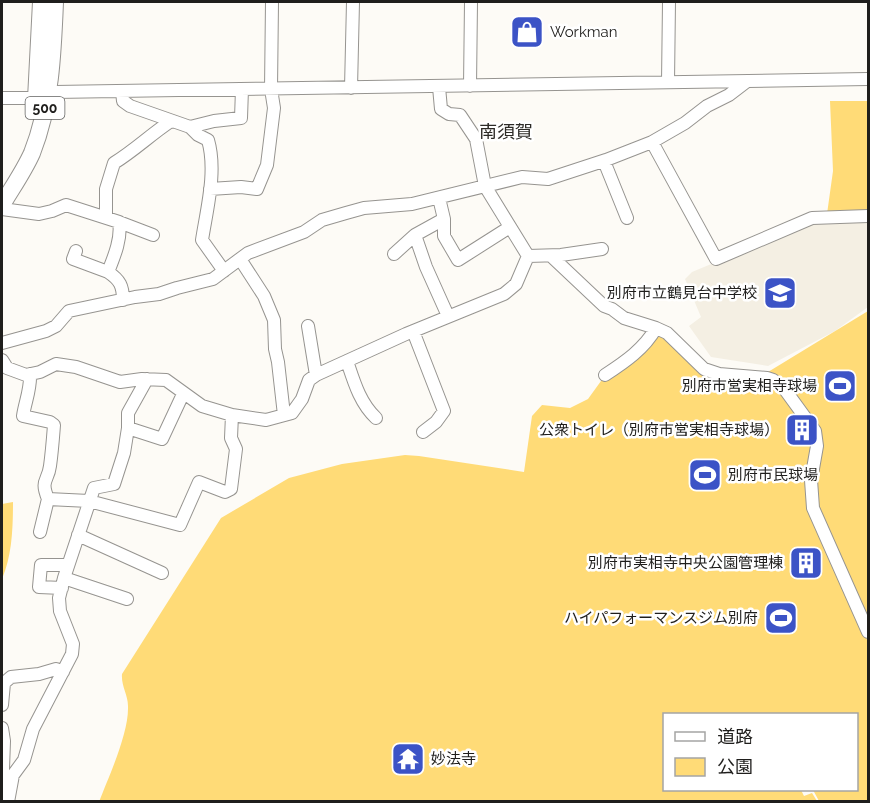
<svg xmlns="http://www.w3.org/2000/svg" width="870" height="803" font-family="Raleway,'Noto Sans JP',sans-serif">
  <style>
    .built { fill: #f4efe3 }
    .green { fill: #ffdb77 }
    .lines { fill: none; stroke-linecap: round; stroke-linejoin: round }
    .minor-casing { stroke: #969490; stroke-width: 14 }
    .highway-casing { stroke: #969490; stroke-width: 18 }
    .minor { stroke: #fff; stroke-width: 12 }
    .highway { stroke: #fff; stroke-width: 16 }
    .labels { text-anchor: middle; stroke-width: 5; stroke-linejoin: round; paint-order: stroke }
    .shield { fill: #fff; stroke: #626260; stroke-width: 1.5 }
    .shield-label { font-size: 14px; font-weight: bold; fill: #1f1e1c }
    .poi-label { font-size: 15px; fill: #1f1e1c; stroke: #fff; text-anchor: end }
    .quarter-label { font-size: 18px; fill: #2d2b27; stroke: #fff }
  </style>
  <rect width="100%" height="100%" fill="#fdfbf6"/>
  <path class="built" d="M868,218V307L835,331L768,366L711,357L689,326L701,317L685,279L692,272L776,237L821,221Z"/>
  <path class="green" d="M830,101H868V213L827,214L833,171Z
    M868,311V621L817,506L816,474L823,446L821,430L817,422L787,383L775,374L768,372Z
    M657,332L665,338L696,367L772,385L779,391L811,435L812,440L806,485L851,601L868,642V801H819L813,790H856V714H664V790H801L804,796L812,793L817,801L99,802C109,776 129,733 128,706C128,695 121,686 122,674L221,518L289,478L342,464L405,455L419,456L524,472L532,416L542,405L570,408L588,399L601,381L628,363Z
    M13,502C13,528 12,556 2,579V504Z"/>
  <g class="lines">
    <defs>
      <path id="minor" d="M668,82L669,2
        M470,86L471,2
        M439,87L441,109L449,114L460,115L476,139L485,186L528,256L561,255L602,249
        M351,88L353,2
        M122,91L123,101L130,106L190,127L198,135L208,140C217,171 207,208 202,240L224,271
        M2,98H36L55,92L868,79
        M190,127L214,121L241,118L242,89
        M652,142L716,259L812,218L868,216
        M604,161L627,218
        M210,189L241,187L257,189L267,165L274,108L271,89L272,2
        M439,198L444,219V236L458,260L510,227
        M2,209L39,214L52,211L66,205L119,222C122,238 114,257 108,272C120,280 123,286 123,300
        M106,216V189L114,163C135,150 150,135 171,121
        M444,219L415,235L426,267L448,316
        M119,222L153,235
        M76,251L73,259L108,272
        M394,254L415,235
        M551,256L604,306L612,309L624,318L656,328L667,333L704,369L719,374L767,378L773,380L783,387L815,431L817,446L811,480L813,508L868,632
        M240,259L264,296L274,320L275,349L278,362L284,415
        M308,326L316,375
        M413,331L444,411L436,422L423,432
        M2,343L46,331L56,326L69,311L135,297L159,294L177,288L213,279L248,253L304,232L322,220L346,213L364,208L412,204L522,177L548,179L606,160L652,142L685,123L707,106L729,95L746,82
        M2,360L7,368L26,375L40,372L56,364L76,367L120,382L142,379L166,380L202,406L232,415L266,420L292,413L302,399L309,380L316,375L406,334L504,294L516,284L528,256
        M347,361C354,382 360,403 376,418
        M30,374C31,389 25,402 23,416L50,422L54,425C53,438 52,452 50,466C48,482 40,479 48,499L89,501L180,525L199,482L225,492L231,489L236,449L231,438L232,415
        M605,375C625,362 644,349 656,328
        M128,428L162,439L183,394
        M40,532L48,499
        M78,535L162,573
        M64,578L127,599
        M62,588L39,587L41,565H68
        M2,705L4,683L11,677L39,674L56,669L63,672
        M2,728L4,741L2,797
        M8,802L13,775L24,760L33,729L72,654L73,644L60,611L59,598L64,578L94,488L114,484L124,453L128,428V413L147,379"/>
      <path id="highway" d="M36,99L41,2
        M2,205C12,188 24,171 32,153C51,105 53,52 55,2"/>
    </defs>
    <use href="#minor" class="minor-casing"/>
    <use href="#highway" class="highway-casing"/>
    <use href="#minor" class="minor"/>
    <use href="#highway" class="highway"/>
  </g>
  <defs>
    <symbol id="shop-square" viewBox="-11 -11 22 22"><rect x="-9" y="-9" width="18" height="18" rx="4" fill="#3c53c6" stroke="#fff"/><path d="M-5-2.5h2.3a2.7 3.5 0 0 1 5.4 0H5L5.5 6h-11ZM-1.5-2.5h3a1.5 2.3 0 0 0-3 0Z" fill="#fff"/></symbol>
    <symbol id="school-square" viewBox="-11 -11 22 22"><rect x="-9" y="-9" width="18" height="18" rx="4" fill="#3c53c6" stroke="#fff"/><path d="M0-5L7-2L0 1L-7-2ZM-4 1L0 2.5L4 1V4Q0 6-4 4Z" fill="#fff"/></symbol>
    <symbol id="stadium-square" viewBox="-11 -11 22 22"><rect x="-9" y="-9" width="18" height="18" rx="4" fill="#3c53c6" stroke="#fff"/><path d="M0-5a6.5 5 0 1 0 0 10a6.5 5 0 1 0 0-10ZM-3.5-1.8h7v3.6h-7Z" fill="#fff"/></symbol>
    <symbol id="building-square" viewBox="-11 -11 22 22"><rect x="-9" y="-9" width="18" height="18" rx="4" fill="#3c53c6" stroke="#fff"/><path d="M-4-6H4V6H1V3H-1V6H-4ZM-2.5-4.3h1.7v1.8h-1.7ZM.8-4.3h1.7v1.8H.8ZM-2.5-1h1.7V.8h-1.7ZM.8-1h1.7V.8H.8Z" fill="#fff"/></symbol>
    <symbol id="temple-square" viewBox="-11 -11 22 22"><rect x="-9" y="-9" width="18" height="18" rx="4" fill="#3c53c6" stroke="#fff"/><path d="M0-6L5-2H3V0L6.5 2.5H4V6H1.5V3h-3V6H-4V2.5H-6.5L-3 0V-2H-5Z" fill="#fff"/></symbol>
  </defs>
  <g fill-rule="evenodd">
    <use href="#shop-square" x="508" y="13" width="38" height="38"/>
    <use href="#school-square" x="761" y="274" width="38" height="38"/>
    <use href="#stadium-square" x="821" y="367" width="38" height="38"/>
    <use href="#building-square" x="783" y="411" width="38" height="38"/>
    <use href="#stadium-square" x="686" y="456" width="38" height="38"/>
    <use href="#building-square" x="787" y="544" width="38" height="38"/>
    <use href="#stadium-square" x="762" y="599" width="38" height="38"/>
    <use href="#temple-square" x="389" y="740" width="38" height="38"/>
  </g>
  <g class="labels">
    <rect class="shield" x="25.5" y="97" width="39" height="22" rx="4.5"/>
    <g class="shield-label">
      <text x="45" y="113">500</text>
    </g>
    <g class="poi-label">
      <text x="550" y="37" text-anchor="start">Workman</text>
      <text x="757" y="298">別府市立鶴見台中学校</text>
      <text x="817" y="391">別府市営実相寺球場</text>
      <text x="779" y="435">公衆トイレ（別府市営実相寺球場）</text>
      <text x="728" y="480" text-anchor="start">別府市民球場</text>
      <text x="783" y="568">別府市実相寺中央公園管理棟</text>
      <text x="758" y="623">ハイパフォーマンスジム別府</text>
      <text x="431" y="764" text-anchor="start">妙法寺</text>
    </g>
    <g class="quarter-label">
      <text x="506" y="138">南須賀</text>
    </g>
  </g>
  <rect width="870" height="803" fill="none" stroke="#1f1e1c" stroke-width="6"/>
  <rect x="663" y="713" width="195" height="78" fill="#ffffff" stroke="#a5a5a4" stroke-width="1.5"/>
  <rect x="675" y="732" width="30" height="9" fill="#ffffff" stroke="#a5a5a4" stroke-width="1.5"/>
  <text x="717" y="743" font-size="18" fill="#1f1e1c">道路</text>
  <rect x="675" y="758" width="30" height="18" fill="#ffdb77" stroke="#a5a5a4" stroke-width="1.5"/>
  <text x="717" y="773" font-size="18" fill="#1f1e1c">公園</text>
</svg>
